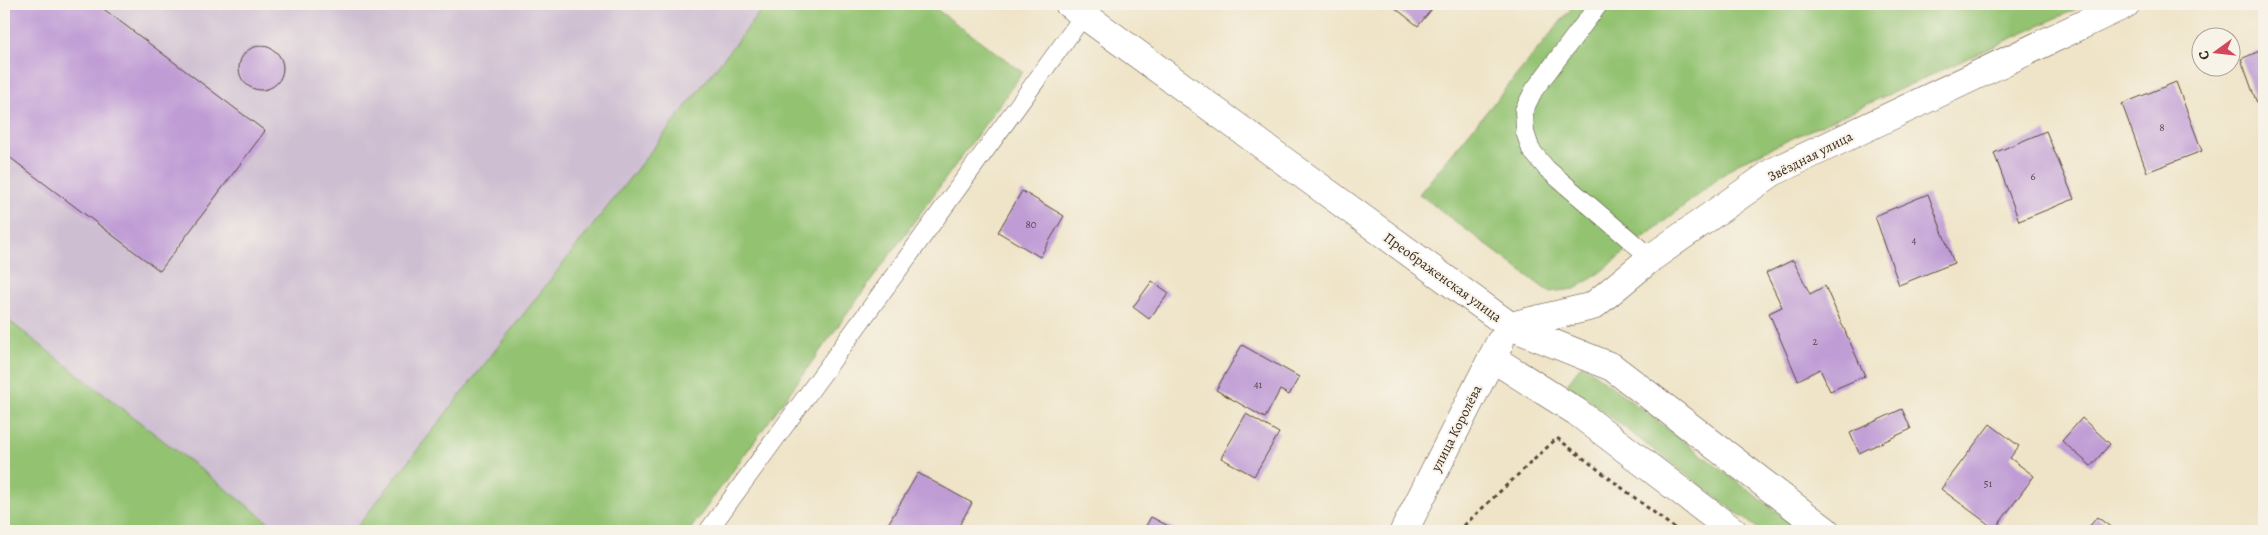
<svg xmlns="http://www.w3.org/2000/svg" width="2268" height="535" font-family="Alegreya,serif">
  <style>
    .industrial { fill: #cebed1 }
    .green { fill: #93c271; stroke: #677648 }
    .building { fill: #c09cd5 }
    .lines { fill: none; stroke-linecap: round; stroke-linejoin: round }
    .lane-casing { stroke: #564638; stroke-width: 19 }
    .street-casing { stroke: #564638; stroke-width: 29 }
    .secondary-casing { stroke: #564638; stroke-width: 29 }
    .path { stroke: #564638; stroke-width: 3; stroke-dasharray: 4 4; stroke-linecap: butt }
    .lane { stroke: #fff; stroke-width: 18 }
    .street { stroke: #fff; stroke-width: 28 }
    .secondary { stroke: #fff; stroke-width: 28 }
    .labels { text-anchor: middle; stroke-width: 4; stroke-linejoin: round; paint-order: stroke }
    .number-label { font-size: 11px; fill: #5c464c }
    .street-label { font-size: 14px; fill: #3b2a1e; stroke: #f7f3e8 }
  </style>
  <rect width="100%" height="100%" fill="#f7f3e8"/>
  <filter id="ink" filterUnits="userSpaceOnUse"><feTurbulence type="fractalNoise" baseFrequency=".02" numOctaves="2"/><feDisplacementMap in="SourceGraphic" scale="10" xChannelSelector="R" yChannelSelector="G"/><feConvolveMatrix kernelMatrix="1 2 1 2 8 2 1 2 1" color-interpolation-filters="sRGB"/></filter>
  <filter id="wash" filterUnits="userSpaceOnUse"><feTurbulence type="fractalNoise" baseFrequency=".0096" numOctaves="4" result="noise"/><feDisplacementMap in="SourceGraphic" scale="20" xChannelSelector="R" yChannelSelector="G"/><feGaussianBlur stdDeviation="1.12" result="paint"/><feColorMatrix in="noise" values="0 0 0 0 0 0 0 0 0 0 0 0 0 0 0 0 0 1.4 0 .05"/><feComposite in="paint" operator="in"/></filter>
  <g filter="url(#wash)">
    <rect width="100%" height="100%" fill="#efe4c8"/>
    <path class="industrial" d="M4,4H774L362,531H272L4,322Z"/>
    <path class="green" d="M766,4H929L1023,72L689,531H354Z
      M1575,4H2087L1738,163L1599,273L1575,289L1549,292L1419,194Z
      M4,317L280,531H4Z
      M1582,364L1802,531H1761L1567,384Z"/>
    <g id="blocks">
      <path class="building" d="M4,4H97L265,131L160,271L4,153Z
        M1390,4H1436L1418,26Z
        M239 68a22 22 0 1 1 44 0a22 22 0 1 1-44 0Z
        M2264,49V123L2241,59Z
        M2176,82L2202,151L2147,172L2122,104Z
        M2046,131L2074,199L2019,221L1994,153Z
        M1022,191L1064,216L1040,257L998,232Z
        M1928,194L1954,263L1899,285L1875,216Z
        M1793,260L1810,294L1825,286L1865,376L1830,391L1820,369L1798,380L1769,313L1782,307L1766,273Z
        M1152,281L1169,293L1149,319L1133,307Z
        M1242,345L1299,377L1289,395L1280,390L1265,418L1216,390Z
        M1902,409L1911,429L1859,453L1850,433Z
        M1246,414L1279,433L1254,476L1221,458Z
        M2082,418L2110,444L2091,466L2062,441Z
        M1990,424L2019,446L2010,458L2034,476L1995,529L1941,489Z
        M918,473L972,503L956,531H884Z
        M1151,517L1178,531H1143Z
        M2097,517L2116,531H2086Z"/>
    </g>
  </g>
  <g filter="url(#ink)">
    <use href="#blocks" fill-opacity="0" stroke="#564638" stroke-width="1"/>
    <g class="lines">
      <defs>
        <path id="lane" d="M1599,4L1534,90L1524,110L1525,132L1531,150L1547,169L1651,258
          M708,531L1084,15"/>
        <path id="street" d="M1510,326L1593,306L1651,258L1773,172L2126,4"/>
        <path id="secondary" d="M1069,4L1510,326L1612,367L1826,531
          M1492,358L1577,412L1733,531
          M1404,531L1500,342"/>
      </defs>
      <use href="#lane" class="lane-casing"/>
      <use href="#street" class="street-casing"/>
      <use href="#secondary" class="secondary-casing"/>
      <path class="path" d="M1458,531L1557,438L1678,531"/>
      <use href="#lane" class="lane"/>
      <use href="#street" class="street"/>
      <use href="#secondary" class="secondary"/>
    </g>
  </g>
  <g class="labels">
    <g class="number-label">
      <text x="2162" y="131">8</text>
      <text x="2033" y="180">6</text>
      <text x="1031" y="228">80</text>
      <text x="1914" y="244">4</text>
      <text x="1815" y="345">2</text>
      <text x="1258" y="388">41</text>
      <text x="1988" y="487">51</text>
    </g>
    <g class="street-label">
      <text transform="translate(1810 156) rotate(-27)" y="5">Звёздная улица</text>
      <text transform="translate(1443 277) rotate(36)" y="5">Преображенская улица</text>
      <text transform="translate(1456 428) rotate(-63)" y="5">улица Королёва</text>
    </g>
  </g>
  <rect width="2268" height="535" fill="none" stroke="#f7f3e8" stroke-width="20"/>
  <g transform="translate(2216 52) rotate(255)"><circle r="24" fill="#f7f3e8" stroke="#aca397"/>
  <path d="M0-4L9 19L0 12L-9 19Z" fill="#d1495b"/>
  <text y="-8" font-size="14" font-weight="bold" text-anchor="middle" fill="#3b2a1e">С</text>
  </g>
</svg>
